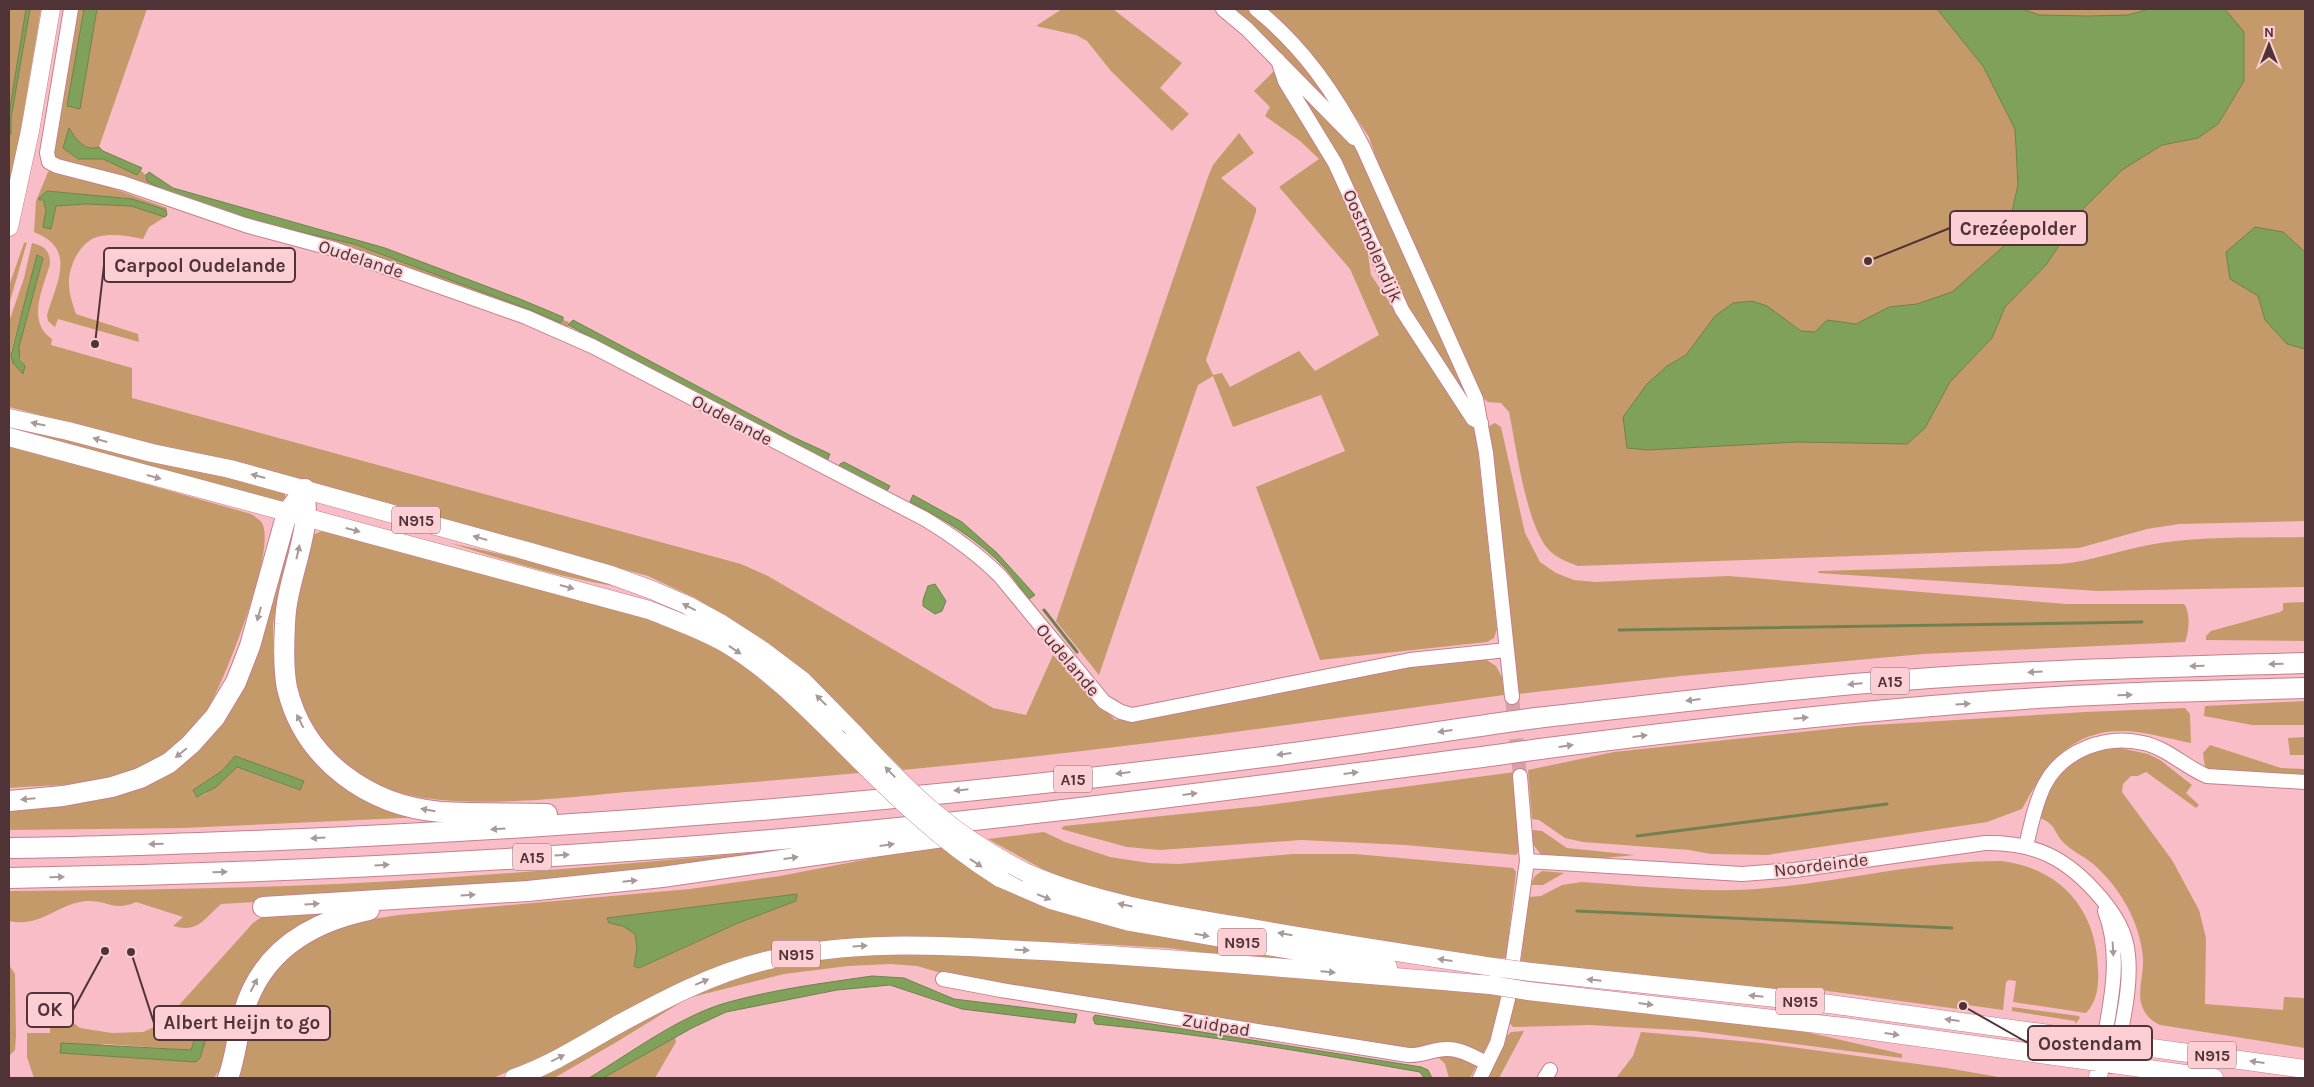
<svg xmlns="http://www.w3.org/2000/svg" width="2314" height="1087" font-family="Karla,sans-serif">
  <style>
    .green { fill: #c59a6a; fill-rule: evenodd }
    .water { fill: #80a159; stroke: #72804f }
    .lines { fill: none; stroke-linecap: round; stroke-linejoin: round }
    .stream { stroke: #72804f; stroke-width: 3 }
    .minor-tunnel { stroke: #d6a1a9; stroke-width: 14; stroke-dasharray: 14 7; stroke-linecap: butt }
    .minor-casing { stroke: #c4808b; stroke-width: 16 }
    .major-casing { stroke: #c4808b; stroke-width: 19 }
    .highway-casing { stroke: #c4808b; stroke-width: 22 }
    .minor { stroke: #fff; stroke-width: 14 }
    .major { stroke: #fff; stroke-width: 18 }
    .highway { stroke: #fff; stroke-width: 20 }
    .major-bridge-casing { stroke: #c4808b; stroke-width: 19; stroke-linecap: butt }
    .highway-bridge-casing { stroke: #c4808b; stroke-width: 22; stroke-linecap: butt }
    .major-bridge { stroke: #fff; stroke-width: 18 }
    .highway-bridge { stroke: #fff; stroke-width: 20 }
    .oneway { fill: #a8999b }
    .labels { text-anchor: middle; stroke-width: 4; stroke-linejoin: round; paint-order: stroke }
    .shield { fill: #fccfd5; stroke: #846266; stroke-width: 1 }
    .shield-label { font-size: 16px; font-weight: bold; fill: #503337 }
    .street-label { font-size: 18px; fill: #503337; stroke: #fccfd5 }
    .leader { fill: none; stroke: #503337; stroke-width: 2 }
    .callout-dot { fill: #503337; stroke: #fccfd5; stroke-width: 2 }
    .callout { fill: #fccfd5; stroke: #503337; stroke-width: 2 }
    .callout-label { font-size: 19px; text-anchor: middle; font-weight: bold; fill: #503337 }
  </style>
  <rect width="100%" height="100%" fill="#f8bdc6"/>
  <path class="green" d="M9,9H26L9,114Z
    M30,9H41L16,158L9,185V134L11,133V118Z
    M75,9H84L67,106L80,108L97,9H147L99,147L93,149L78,143L69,129L63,148L77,159H103L137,175L140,170L146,175L147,181L205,206L284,228L354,244L533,311L560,323L563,320L569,322L567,331L56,162L52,155Z
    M1062,9H1113L1182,63L1160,88L1189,114L1172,131L1111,71L1087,41L1076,35L1036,26Z
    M1230,9H1250L1300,57L1344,118Z
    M1264,9H2305V521L2179,524L2147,529L2079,548L1578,566C1568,562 1556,558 1548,549C1526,524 1516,446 1509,412L1501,403L1488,402L1482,397L1379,167L1369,137L1325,72Z
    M1275,70L1328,157L1366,241L1371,275L1472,424L1476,433L1497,629L1494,638L1487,642L1320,660L1256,487L1345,451L1321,395L1233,427L1213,376L1198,385L1099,675L1056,621L1208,177L1213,165L1239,133L1254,153L1221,178L1256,208V212L1206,360L1213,375L1222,373L1230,387L1299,351L1315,371L1379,335L1350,269L1279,187L1319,159L1300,141L1265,116L1270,107L1254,91Z
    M1288,75L1357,145L1473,406L1405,307Z
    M52,170L61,175L101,184L167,208L166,210L132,199L47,191L43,196H40L46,208L44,227L51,228L56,206L86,204L131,206L165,217L149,227L143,239C129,236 111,233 97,237C80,242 68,267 69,284C69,295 73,304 76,314L138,334L139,342L58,319L55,327L48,321L47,315C57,281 77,249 34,232L36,201L48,172Z
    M27,242L9,305V286L24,243Z
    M32,243C44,246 50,250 50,264C43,289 26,321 52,339L51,345L132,368V398L741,564L768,576L993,708L1026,715L1053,655L1115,720L1149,716L1326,681L1458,660L1485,659L1496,666L1502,677L1504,695C1304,723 1104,751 903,770L835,702L775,648L695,598L648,576L271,473L143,447L103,432L9,407V322L24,278ZM38,255L43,258L19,347V354L23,364L11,355V351Z
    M1495,423L1501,427L1525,533L1540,562L1556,573L1574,580L1596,582L1728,576L2066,604H2184C2191,613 2189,632 2185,642L1923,654L1681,676L1518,694L1487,432L1489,426Z
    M9,426L35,433L76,437L285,493V498L282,502L9,434Z
    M9,442L58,456L114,475L251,514C254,516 260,520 262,523C277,549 226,675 211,703C203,718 192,733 178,744C165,753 140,769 125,774C89,786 46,785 9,788Z
    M291,527L293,529L273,624V653L282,699L314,756L425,817L183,828L9,830V808L74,802L214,729ZM235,756L304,781L299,790L236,767L205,794L197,797L193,790L222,771Z
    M322,531H331L617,606L696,637L739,662L804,715L859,773C782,780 704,786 626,792C561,798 442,813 383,787C347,772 314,738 300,701C281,653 298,590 308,542L315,534Z
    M2305,537V587L2098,591L1818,573L1819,571L2060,564C2094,561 2126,548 2160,543C2208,536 2257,538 2305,537Z
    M450,543L545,564L621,587C563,578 506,561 450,543Z
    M2305,602V641L2206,640V636L2211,631L2280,612L2283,610V603Z
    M2305,701V725H2252L2204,716L2205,706Z
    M2185,708L2190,714L2191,743C2170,739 2147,732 2126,731C2070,729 2045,766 2022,809L1987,822L1767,855L1711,854L1689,850L1583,842L1565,838L1539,820L1532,819L1528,770L1614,752L1857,726L2085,712Z
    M2305,737V755H2290L2288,738Z
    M2210,745L2281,768L2305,769V776L2218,773L2205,768L2203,753Z
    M2111,746L2148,754L2160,760L2192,785L2186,793L2199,805L2196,808L2146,772L2138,776H2131L2123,784L2122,792L2172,860L2199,910L2206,938L2205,1004L2283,1010L2284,997L2305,998V1048L2160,1025C2151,1021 2144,1014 2141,1003C2138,991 2144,971 2143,958C2140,921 2119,886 2092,863C2083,856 2072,851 2064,843C2052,831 2058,825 2038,817C2046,796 2056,769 2077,757C2087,751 2100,749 2111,746Z
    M1515,772L1519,825L1518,852L1516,855L1405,845L1301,840L1160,850L1127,847L1061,829L1064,826L1260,806Z
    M1533,830L1542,831L1567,848L1635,855L1573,861L1542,856L1532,843Z
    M1044,832L1065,842L1110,857L1149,863L1179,864L1293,854H1355L1513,868L1516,872L1506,958L1467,960L1103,895L1059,878L988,839Z
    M875,841L517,887L221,904C203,920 198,933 173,926L183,917L136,902C114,912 108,900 87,901C58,903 41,928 9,921V891C153,890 297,888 441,878C586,868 731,855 875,841Z
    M941,845L1368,969L1261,960L1168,948L1081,943L983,940L834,942L790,946L740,958L701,974L547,1054L493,1078H231L252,1005L288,953L347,923L399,915L690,889L780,876ZM797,894L796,901L738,923L639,968L634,966L637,948L635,934L623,926L609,923L607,918Z
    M2001,861C2061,868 2097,910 2098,970C2099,986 2097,1001 2086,1013L2013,1002L2016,981L2009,980L2006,982L2003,1010L1960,1004L1958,1009L1799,987L1762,991L1564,970L1521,961L1527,900L1529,897L1541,896L1562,885L1582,882C1643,886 1707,894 1768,888C1845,881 1922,861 2001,861Z
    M1542,871L1564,873L1543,885H1530L1535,876Z
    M342,909L313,917L286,934L225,1072H218L214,1078H34L27,1057V1033H50V1023L71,1021L80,1028L112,1033L143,1032L163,1023L253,923L266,914ZM204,1010L196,1062L60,1053L105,1044L191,1050Z
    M973,953L1172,962L1502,994L1492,1036L1470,1078H1449L1445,1064L1437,1056L1423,1049L1353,1041L941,973L917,966L890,964L848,966L784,974L688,998L615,1043L554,1078H525L626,1026L729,979L774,966L847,954Z
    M9,965L15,974L16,1036L15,1050L9,1056Z
    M1513,996L1793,1029L1902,1054V1058L1695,1031L1589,1025L1513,1027L1509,1022Z
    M2012,1007L2079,1016L2080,1018L2075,1024V1021L2012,1011Z
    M1524,1031L1499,1078H1485L1503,1040L1511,1032Z
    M1641,1032L1762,1043L1947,1068L2004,1078H1616L1633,1056Z
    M675,1037L676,1042L655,1078H603Z"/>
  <path class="water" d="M26,9H30L11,118V134H9V114Z
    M84,9H97L80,109L67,106Z
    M1937,9H2022L2039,15L2088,16L2128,15L2149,9H2225L2244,32V81L2218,124L2198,138L2162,145L2122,170L2084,208L2046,265L2005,307L1992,338L1950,382L1925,428L1907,444L1797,442L1648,450L1627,448L1623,417L1647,384L1667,366L1686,355L1715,316L1733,303L1752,301L1767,306L1801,331L1815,332L1827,320L1856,324L1889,307L1917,304L1952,292L2004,246L2018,185L2015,129L1983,66Z
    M69,128C76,139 84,152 99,147L103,151L142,168L137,175L103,159H78L63,148Z
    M149,172L173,188L385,248L520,299L563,317V320L560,323L533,311L354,244L284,228L205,206L174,196L147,181L146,175Z
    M47,191L132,199L166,210L167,215L165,217L131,206L86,204L56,206L51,229L43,227L46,210L43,200H39V198Z
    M2255,227L2283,232L2305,252V349L2287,344L2265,320L2258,296L2230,279L2226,252Z
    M37,255L43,258L19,347L20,360L25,366L23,374L13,363L11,355Z
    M573,320L791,436L830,454L827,461L568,325Z
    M844,462L890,486L887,491L839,467L840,464Z
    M913,495L962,522L997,553L1035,595L1029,599C1021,589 1014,578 1005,568C979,540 944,519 910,502Z
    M935,584L946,601L942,611L935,614L923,606V600L928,586Z
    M235,756L304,781L300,790L237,767L216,787L197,797L193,790L222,771Z
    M797,894L796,901L738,923L639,968L634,966L637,948L635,934L623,926L609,923L607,918Z
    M872,976L904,978L954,999L1077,1014L1075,1023L962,1009L890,985L837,990L726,1012L692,1028L603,1078H589C632,1052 681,1015 729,1002C776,989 824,983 872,976Z
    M204,1010L214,1013L200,1058L196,1062L60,1053L61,1043L191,1050Z
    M1095,1015L1421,1067L1428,1070L1432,1078H1424L1420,1072C1312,1053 1204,1034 1095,1024L1093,1018Z"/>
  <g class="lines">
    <path class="stream" d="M1044,610L1077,652
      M1619,630L2142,622
      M1637,836L1887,804
      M1577,911L1952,928"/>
    <path class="minor-tunnel" d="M1512,697L1520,776"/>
    <defs>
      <path id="minor" d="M71,9L47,153L49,162L57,166L123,183L245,225L334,249L526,317L592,346L925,519C953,536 977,553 1000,576L1104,702L1121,712L1132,715L1410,660L1507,650
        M1223,9L1247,29L1354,138
        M1256,9C1303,47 1335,93 1363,147L1476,399L1486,453L1512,697
        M1278,60L1285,81L1335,163L1402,310L1473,419L1481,423
        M2026,846C2031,826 2035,803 2045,784C2063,750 2106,734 2143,743C2167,748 2185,767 2207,776L2305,782
        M1527,861L1742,874L1795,870L1985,843C2036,842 2068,859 2101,898C2115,915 2126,932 2128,955C2131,984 2124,1014 2119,1042
        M1513,960L1527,861L1520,776
        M943,979L1001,990L1408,1055C1422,1056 1433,1049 1446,1049C1460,1048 1475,1058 1487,1063
        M2104,1040C2112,998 2121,952 2105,911
        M1480,1078L1497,1043L1508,999
        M1545,1078L1550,1070"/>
      <path id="major" d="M9,227L30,131L51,9
        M9,418L68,431L152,453L230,469L527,551L611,575L652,590L687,605L722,624L762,650L803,681L855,734
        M9,437L649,610C674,620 700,629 723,642C766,667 801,702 836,737
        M1027,873C1094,902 1167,914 1239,926C1324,941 1409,954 1493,967
        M1000,878L1051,900L1130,922L1388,967
        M1531,972L1822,1003L2305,1069
        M1528,991L1844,1027L2214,1078
        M514,1078C551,1065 584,1044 617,1025C665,999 712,974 765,961C856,938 950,946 1042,951C1192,959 1341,973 1491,985
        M2098,1078L2102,1051"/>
      <path id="highway" d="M305,489C305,498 306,507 306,516C303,552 286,587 285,624C284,643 283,668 287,688C304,760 369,806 441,812C476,814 512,813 547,814
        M1536,718C1654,705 1772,690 1891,681C2029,670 2167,667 2305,663
        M1540,749C1701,728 1862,710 2024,699C2117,692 2212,691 2305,688
        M9,801L63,796L112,787L140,778L169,763L191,744L215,717L236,682L250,646L287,513L305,489
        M9,848C121,847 233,842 346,837C660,822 974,795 1286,754C1355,745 1424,734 1493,724
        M9,878C234,874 459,864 684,847C956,827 1226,790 1497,755
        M263,907L528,891L662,877L957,835
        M228,1078C236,1057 237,1033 244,1011C262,951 311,922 369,910"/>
    </defs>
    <use href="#minor" class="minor-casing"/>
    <use href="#major" class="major-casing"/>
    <use href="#highway" class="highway-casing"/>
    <use href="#minor" class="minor"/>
    <use href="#major" class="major"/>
    <use href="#highway" class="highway"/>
    <defs>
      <path id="major-bridge" d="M855,734C911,795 953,836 1027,873
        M836,737C887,788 937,839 1000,878
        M1493,967L1531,972
        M1491,985L1528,991"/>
      <path id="highway-bridge" d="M1493,724L1536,718
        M1497,755L1540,749"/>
    </defs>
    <use href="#major-bridge" class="major-bridge-casing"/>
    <use href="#highway-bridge" class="highway-bridge-casing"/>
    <use href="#major-bridge" class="major-bridge"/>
    <use href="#highway-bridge" class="highway-bridge"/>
  </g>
  <defs><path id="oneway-solid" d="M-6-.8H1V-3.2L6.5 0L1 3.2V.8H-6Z" transform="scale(1.25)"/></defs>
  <g class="oneway">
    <use href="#oneway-solid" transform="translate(38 424) rotate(-168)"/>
    <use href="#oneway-solid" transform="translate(100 440) rotate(-164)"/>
    <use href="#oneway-solid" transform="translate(258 476) rotate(-165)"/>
    <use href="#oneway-solid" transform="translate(154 477) rotate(15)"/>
    <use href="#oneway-solid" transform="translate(353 530) rotate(15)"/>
    <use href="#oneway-solid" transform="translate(480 538) rotate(-164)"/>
    <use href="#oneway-solid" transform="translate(298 552) rotate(-77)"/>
    <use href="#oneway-solid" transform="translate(567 587) rotate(15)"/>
    <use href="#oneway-solid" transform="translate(689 607) rotate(-153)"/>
    <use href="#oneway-solid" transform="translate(259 614) rotate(105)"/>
    <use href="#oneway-solid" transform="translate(735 650) rotate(34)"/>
    <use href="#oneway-solid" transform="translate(2276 664) rotate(178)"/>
    <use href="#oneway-solid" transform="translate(2197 666) rotate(179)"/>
    <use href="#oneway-solid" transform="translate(2035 672) rotate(177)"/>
    <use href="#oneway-solid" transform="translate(1855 684) rotate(175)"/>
    <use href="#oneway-solid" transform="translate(2125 695) rotate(-2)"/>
    <use href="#oneway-solid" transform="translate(821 700) rotate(-135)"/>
    <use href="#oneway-solid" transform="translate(1693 700) rotate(173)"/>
    <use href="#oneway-solid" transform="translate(1963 704) rotate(-4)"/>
    <use href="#oneway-solid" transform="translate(1801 718) rotate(-5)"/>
    <use href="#oneway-solid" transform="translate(300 721) rotate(-117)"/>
    <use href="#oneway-solid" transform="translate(1445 731) rotate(172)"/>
    <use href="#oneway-solid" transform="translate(1640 736) rotate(-7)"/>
    <use href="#oneway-solid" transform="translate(1566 746) rotate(-8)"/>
    <use href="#oneway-solid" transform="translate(181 753) rotate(141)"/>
    <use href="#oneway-solid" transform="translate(1284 754) rotate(173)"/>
    <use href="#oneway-solid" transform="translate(890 772) rotate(-134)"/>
    <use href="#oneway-solid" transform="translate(1123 773) rotate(173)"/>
    <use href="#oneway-solid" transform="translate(1351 773) rotate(-7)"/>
    <use href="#oneway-solid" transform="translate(961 790) rotate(174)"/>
    <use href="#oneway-solid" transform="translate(1190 794) rotate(-7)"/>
    <use href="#oneway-solid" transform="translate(28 799) rotate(175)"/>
    <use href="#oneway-solid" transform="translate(428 810) rotate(-170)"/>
    <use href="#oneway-solid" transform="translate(498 829) rotate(176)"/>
    <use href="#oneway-solid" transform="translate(318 838) rotate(177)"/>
    <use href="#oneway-solid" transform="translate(156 844) rotate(178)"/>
    <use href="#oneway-solid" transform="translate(887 845) rotate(-8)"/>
    <use href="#oneway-solid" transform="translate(562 855) rotate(-4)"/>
    <use href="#oneway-solid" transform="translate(791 858) rotate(-8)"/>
    <use href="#oneway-solid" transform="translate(976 863) rotate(34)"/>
    <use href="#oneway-solid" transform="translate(382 865) rotate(-3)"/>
    <use href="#oneway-solid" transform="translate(220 872) rotate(-2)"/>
    <use href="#oneway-solid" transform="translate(57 877) rotate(-2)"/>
    <use href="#oneway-solid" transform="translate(630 881) rotate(-6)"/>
    <use href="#oneway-solid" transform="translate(468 895) rotate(-4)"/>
    <use href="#oneway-solid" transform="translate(1044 897) rotate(22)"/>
    <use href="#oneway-solid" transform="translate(312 904) rotate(-3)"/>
    <use href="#oneway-solid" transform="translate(1125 905) rotate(-168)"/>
    <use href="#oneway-solid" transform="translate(1285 934) rotate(-170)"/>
    <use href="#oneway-solid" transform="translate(1202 935) rotate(10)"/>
    <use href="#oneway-solid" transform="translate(860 946) rotate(-4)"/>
    <use href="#oneway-solid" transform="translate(2113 949) rotate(87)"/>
    <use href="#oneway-solid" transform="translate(1022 950) rotate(3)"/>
    <use href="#oneway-solid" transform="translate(1445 960) rotate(-172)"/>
    <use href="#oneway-solid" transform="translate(1328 972) rotate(5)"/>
    <use href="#oneway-solid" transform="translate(1594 980) rotate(-174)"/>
    <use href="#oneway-solid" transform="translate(702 982) rotate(-23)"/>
    <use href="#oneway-solid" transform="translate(254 985) rotate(-63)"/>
    <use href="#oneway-solid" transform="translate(1756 996) rotate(-174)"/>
    <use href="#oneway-solid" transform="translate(1646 1004) rotate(7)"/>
    <use href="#oneway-solid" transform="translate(1952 1020) rotate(-173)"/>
    <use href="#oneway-solid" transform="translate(1892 1034) rotate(8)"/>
    <use href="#oneway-solid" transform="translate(558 1058) rotate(-26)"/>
    <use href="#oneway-solid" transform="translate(2257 1062) rotate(-172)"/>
  </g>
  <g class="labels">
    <g class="shield">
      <rect x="392" y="506.5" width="48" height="27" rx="4"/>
      <rect x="1871" y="667.5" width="38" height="27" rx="4"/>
      <rect x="1054" y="765.5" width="38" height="27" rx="4"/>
      <rect x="513" y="843.5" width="38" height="27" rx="4"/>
      <rect x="1218" y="928.5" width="48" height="27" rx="4"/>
      <rect x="772" y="940.5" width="48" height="27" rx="4"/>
      <rect x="1776" y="987.5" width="48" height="27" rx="4"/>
      <rect x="2188" y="1041.5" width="48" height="27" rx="4"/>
    </g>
    <g class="shield-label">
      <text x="416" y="526">N915</text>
      <text x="1890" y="687">A15</text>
      <text x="1073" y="785">A15</text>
      <text x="532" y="863">A15</text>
      <text x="1242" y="948">N915</text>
      <text x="796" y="960">N915</text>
      <text x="1800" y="1007">N915</text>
      <text x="2212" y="1061">N915</text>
    </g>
    <g class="street-label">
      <text transform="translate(1373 246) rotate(66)" y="6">Oostmolendijk</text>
      <text transform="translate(361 259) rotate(18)" y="6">Oudelande</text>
      <text transform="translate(732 420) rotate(28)" y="6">Oudelande</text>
      <text transform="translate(1068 660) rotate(50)" y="6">Oudelande</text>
      <text transform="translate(1821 865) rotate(-7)" y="6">Noordeinde</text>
      <text transform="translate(1216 1025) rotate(9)" y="6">Zuidpad</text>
    </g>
  </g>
  <path class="leader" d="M1868 261L1950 228M95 344L104 265M105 951L73 1010M131 952L154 1023M1963 1006L2028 1043"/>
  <g class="callout-dot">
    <circle cx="1868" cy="261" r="5"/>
    <circle cx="95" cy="344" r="5"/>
    <circle cx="105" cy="951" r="5"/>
    <circle cx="131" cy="952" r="5"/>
    <circle cx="1963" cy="1006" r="5"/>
  </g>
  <g class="callout">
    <rect x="1950" y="211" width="137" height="34" rx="5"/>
    <rect x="104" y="248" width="191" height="34" rx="5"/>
    <rect x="27" y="993" width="46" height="34" rx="5"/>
    <rect x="154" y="1006" width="176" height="34" rx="5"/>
    <rect x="2028" y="1026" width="124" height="34" rx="5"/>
  </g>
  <g class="callout-label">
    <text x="2018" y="235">Crezéepolder</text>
    <text x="200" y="272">Carpool Oudelande</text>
    <text x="50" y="1016">OK</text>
    <text x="242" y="1029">Albert Heijn to go</text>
    <text x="2090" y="1050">Oostendam</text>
  </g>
  <rect width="2314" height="1087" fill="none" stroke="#503337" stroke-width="20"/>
  <g transform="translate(2269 45)" stroke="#fccfd5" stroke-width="4" paint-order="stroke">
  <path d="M0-4L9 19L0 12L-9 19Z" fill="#503337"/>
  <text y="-8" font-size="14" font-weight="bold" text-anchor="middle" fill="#503337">N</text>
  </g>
</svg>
